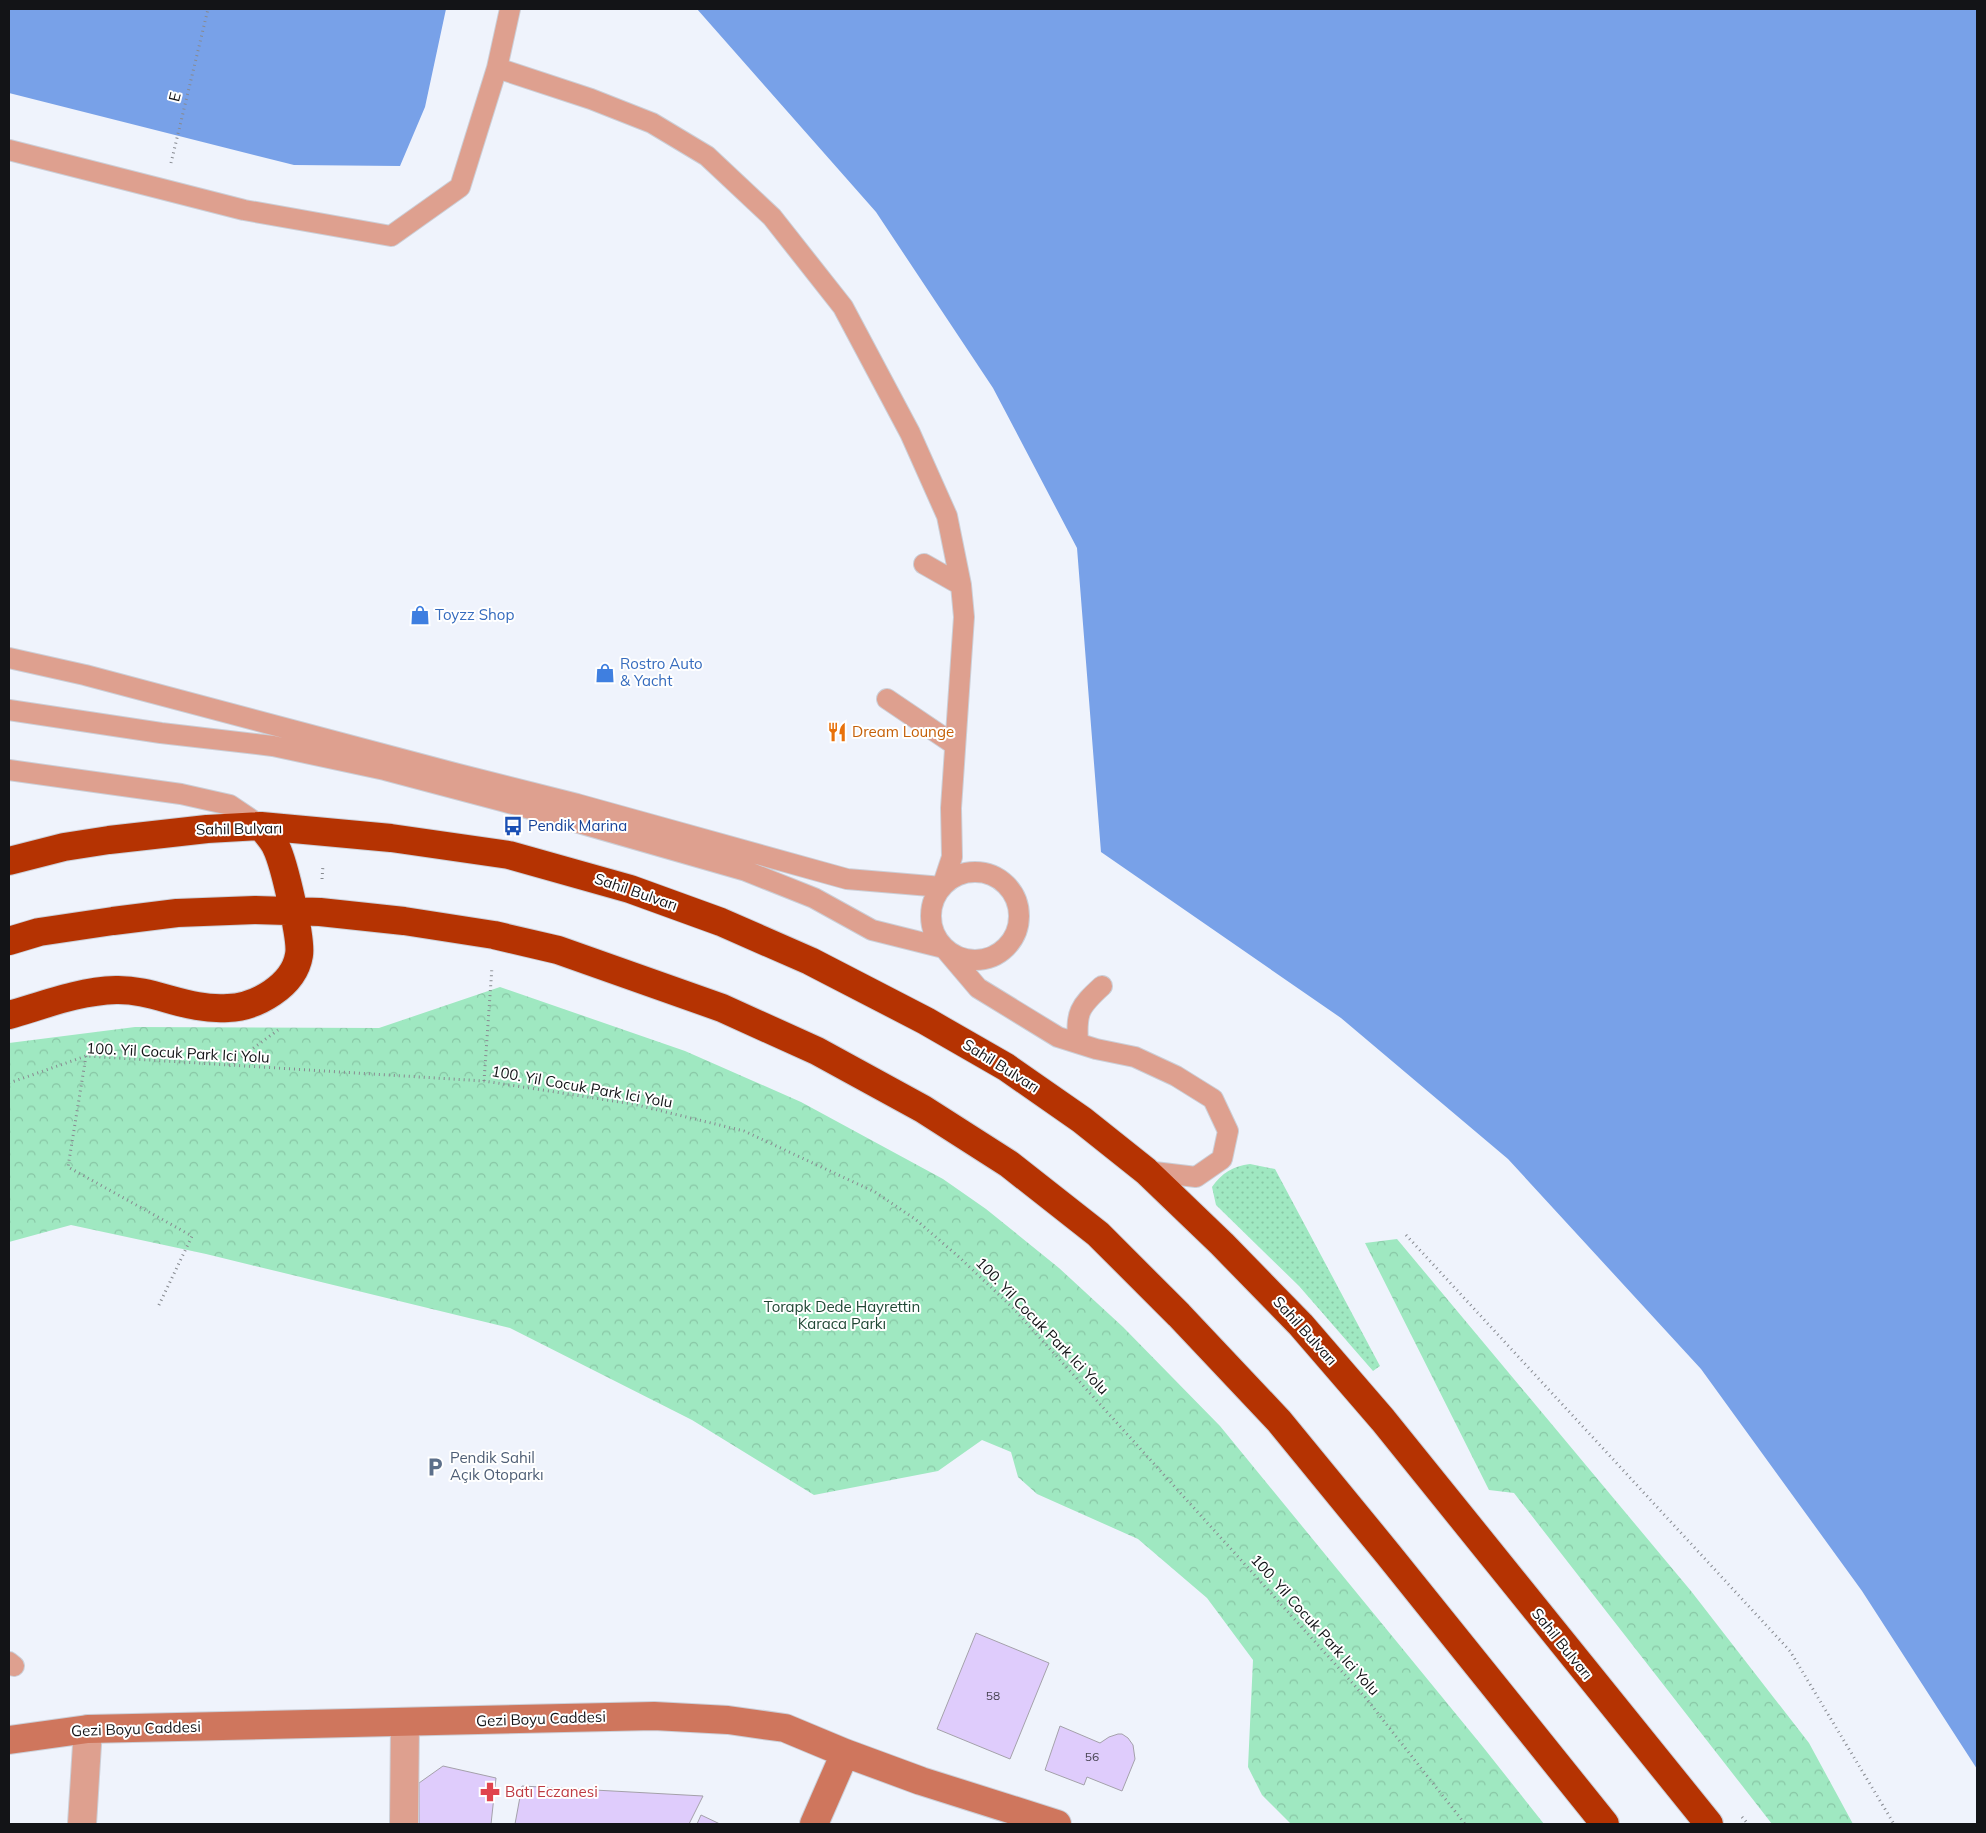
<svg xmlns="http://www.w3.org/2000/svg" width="1986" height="1833" font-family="Mulish,sans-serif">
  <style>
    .grass { fill: url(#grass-dots) }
    .park { fill: url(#park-crowns) }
    .water { fill: #78a1e8 }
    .building { fill: #dfccfc; stroke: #a4a1aa }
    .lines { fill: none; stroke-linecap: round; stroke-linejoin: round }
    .lane-casing { stroke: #cccfd7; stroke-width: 22 }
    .street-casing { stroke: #cccfd7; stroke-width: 30 }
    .secondary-casing { stroke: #cccfd7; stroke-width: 30 }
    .highway-casing { stroke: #cccfd7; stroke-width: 30 }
    .path { stroke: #878a90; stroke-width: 3; stroke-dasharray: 1 4; stroke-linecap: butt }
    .lane { stroke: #dea08f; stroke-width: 20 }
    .street { stroke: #dea08f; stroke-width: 28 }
    .secondary { stroke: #cf765d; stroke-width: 28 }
    .highway { stroke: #b53302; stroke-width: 28 }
    .labels { text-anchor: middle; stroke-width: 4; stroke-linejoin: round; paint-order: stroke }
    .number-label { font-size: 12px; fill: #464250 }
    .street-label { font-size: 15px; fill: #131417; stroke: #fff }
    .shop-label { font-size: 15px; fill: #366cbe; stroke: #fff; text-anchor: start }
    .food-label { font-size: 15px; fill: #c56008; stroke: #fff; text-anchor: start }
    .transit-label { font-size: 15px; fill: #164399; stroke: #fff; text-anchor: start }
    .park-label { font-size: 15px; fill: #1f4734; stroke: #fff }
    .service-label { font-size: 15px; fill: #4e5e75; stroke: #fff; text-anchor: start }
    .health-label { font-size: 15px; fill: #be3a42; stroke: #fff; text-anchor: start }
  </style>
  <defs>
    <pattern id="grass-dots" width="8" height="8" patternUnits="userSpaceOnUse" patternTransform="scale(1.25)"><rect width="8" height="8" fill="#9fe8c1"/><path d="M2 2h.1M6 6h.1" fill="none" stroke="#88c6a5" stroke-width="1.8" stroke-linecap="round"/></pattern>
    <pattern id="park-crowns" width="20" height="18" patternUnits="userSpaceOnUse" patternTransform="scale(1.25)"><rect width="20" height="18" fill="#9fe8c1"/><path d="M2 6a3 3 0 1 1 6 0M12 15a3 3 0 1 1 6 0" fill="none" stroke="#88c6a5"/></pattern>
  </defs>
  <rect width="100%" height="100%" fill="#eff3fc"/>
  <path class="grass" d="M1250,1164L1275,1169L1380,1366L1373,1371L1299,1286L1216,1205L1212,1187C1222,1173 1233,1166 1250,1164Z"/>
  <path class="park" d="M500,987L685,1051L801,1102L943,1179L986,1209L1059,1268L1123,1327L1220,1426L1483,1747L1544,1824H1291L1262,1795L1248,1767L1253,1660L1207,1598L1138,1539L1037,1494L1018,1477L1011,1452L982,1440L938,1471L814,1495L692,1420L510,1328L206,1254L71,1225L9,1242V1043L135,1027L379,1028Z
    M1397,1239L1691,1591L1809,1743L1853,1824H1772L1514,1493L1489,1490L1365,1243Z"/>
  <path class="water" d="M9,9H446L425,107L400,166L294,165L9,93Z
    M697,9H1977V1769L1862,1591L1701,1369L1508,1159L1341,1018L1101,852L1077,548L993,388L876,212Z"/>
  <path class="building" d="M976,1633L1049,1663L1010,1759L937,1729Z
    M1060,1726L1100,1743L1109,1737L1118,1734H1122L1128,1738L1133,1745L1135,1759L1122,1791L1087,1777L1084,1785L1045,1770Z
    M443,1766L496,1778L491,1824H419V1783Z
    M522,1786L703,1796L689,1824H515Z
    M701,1815L720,1824H697Z"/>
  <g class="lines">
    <defs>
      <path id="lane" d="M497,68L510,9
        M9,150L244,210L391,236L460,187L497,68L591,99L652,123L707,156L772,217L843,307L910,433L947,516L961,585L964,617L951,808L952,857L942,887L847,879L577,804L458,774L85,675L9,658
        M924,564L961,585
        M887,699L955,745
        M9,710L161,733L273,746L385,770L502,801L746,871L814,898L872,930L944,948L978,988L1058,1037L1096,1049L1135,1057L1176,1076L1213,1099L1228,1131L1222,1159L1196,1177L1146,1171
        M9,770L181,794L230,805L261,826
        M931 916a44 44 0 1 1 88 0a44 44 0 1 1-88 0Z
        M1078,1043C1076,1012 1079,1007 1102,986
        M9,1662L14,1666"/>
      <path id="street" d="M82,1824L88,1729
        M404,1824L405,1722"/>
      <path id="secondary" d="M9,1740L88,1729L654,1716L728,1720L785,1728L845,1753L921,1781L1057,1824
        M814,1824L845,1753"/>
      <path id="highway" d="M9,861L64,847L109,840L207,829L261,826L391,838L509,855L630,889L721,922L810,961L926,1021L1006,1067L1082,1120L1146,1171L1222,1244L1301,1325L1383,1420L1709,1824
        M9,941L39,932L113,921L177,913L255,910L320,912L404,921L494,935L558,950L722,1008L817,1051L923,1109L1009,1164L1098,1234L1179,1315L1279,1421L1388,1554L1605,1824
        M9,1015C44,1005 79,991 116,990C154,989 187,1011 228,1008C256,1007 294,986 299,955C302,940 284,863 276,847C273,840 266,833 261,826"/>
    </defs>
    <use href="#lane" class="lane-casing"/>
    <use href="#street" class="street-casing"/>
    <use href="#secondary" class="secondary-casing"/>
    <use href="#highway" class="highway-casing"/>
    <path class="path" d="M171,163L208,9
      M322,879L323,865
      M86,1056L68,1167L192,1236L158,1307
      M229,1066L278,1030
      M484,1081L492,967
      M9,1083L86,1056L484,1081L633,1104L744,1131L875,1192L915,1219L959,1257L1012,1307L1365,1697L1465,1824
      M1406,1235L1790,1651L1894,1824
      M1742,1817L1748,1824"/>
    <use href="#lane" class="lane"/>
    <use href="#street" class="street"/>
    <use href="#secondary" class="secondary"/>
    <use href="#highway" class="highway"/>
  </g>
  <defs>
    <symbol id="shop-bare" viewBox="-9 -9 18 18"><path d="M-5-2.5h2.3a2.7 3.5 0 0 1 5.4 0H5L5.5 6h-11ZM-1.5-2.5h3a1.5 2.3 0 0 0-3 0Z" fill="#3f7fe0" stroke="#fff" stroke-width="2.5" paint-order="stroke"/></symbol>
    <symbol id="restaurant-bare" viewBox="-9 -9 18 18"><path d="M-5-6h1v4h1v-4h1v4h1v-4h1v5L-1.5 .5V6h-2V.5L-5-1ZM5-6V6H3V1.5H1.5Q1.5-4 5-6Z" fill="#e8710a" stroke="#fff" stroke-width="2.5" paint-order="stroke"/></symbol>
    <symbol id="bus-bare" viewBox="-9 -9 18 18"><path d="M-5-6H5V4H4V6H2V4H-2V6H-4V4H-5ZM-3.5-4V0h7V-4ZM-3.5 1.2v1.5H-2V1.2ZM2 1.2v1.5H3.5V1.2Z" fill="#1a4fb4" stroke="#fff" stroke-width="2.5" paint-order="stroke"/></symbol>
    <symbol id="parking-bare" viewBox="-9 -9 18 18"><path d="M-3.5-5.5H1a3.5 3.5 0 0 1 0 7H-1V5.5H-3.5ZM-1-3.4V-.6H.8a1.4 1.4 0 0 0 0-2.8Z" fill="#5c6f8a" stroke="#fff" stroke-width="2.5" paint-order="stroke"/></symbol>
    <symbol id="pharmacy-bare" viewBox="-9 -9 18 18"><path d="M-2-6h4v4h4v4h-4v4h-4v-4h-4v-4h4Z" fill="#e0444e" stroke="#fff" stroke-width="2.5" paint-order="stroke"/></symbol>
  </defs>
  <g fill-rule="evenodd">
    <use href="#shop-bare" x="406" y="601" width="28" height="28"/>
    <use href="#shop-bare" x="591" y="659" width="28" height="28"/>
    <use href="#restaurant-bare" x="823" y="718" width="28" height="28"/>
    <use href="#bus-bare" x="499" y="812" width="28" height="28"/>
    <use href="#parking-bare" x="421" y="1453" width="28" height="28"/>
    <use href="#pharmacy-bare" x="476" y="1778" width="28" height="28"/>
  </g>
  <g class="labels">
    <g class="number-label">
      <text x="993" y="1700">58</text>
      <text x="1092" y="1761">56</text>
    </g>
    <g class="street-label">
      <text transform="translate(175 97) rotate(-76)" y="5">E</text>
      <text transform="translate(239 829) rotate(-1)" y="5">Sahil Bulvarı</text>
      <text transform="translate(636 892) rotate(19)" y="5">Sahil Bulvarı</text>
      <text transform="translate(178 1053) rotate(3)" y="5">100. Yil Cocuk Park Ici Yolu</text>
      <text transform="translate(1001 1066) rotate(32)" y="5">Sahil Bulvarı</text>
      <text transform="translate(582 1087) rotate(10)" y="5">100. Yil Cocuk Park Ici Yolu</text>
      <text transform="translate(1042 1326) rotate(46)" y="5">100. Yil Cocuk Park Ici Yolu</text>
      <text transform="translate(1305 1331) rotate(48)" y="5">Sahil Bulvarı</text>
      <text transform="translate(1315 1625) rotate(48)" y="5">100. Yil Cocuk Park Ici Yolu</text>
      <text transform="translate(1562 1644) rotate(51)" y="5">Sahil Bulvarı</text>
      <text transform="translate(541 1719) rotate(-2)" y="5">Gezi Boyu Caddesi</text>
      <text transform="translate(136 1729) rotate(-2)" y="5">Gezi Boyu Caddesi</text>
    </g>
    <g class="shop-label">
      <text x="435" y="620">Toyzz Shop</text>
      <text x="620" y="669">Rostro Auto<tspan x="620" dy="17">&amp; Yacht</tspan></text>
    </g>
    <g class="food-label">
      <text x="852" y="737">Dream Lounge</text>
    </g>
    <g class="transit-label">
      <text x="528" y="831">Pendik Marina</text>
    </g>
    <g class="park-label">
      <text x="842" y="1312">Torapk Dede Hayrettin<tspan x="842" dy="17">Karaca Parkı</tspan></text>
    </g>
    <g class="service-label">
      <text x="450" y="1463">Pendik Sahil<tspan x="450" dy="17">Açık Otoparkı</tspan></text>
    </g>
    <g class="health-label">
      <text x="505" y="1797">Batı Eczanesi</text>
    </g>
  </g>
  <rect width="1986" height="1833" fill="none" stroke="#131417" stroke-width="20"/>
</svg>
